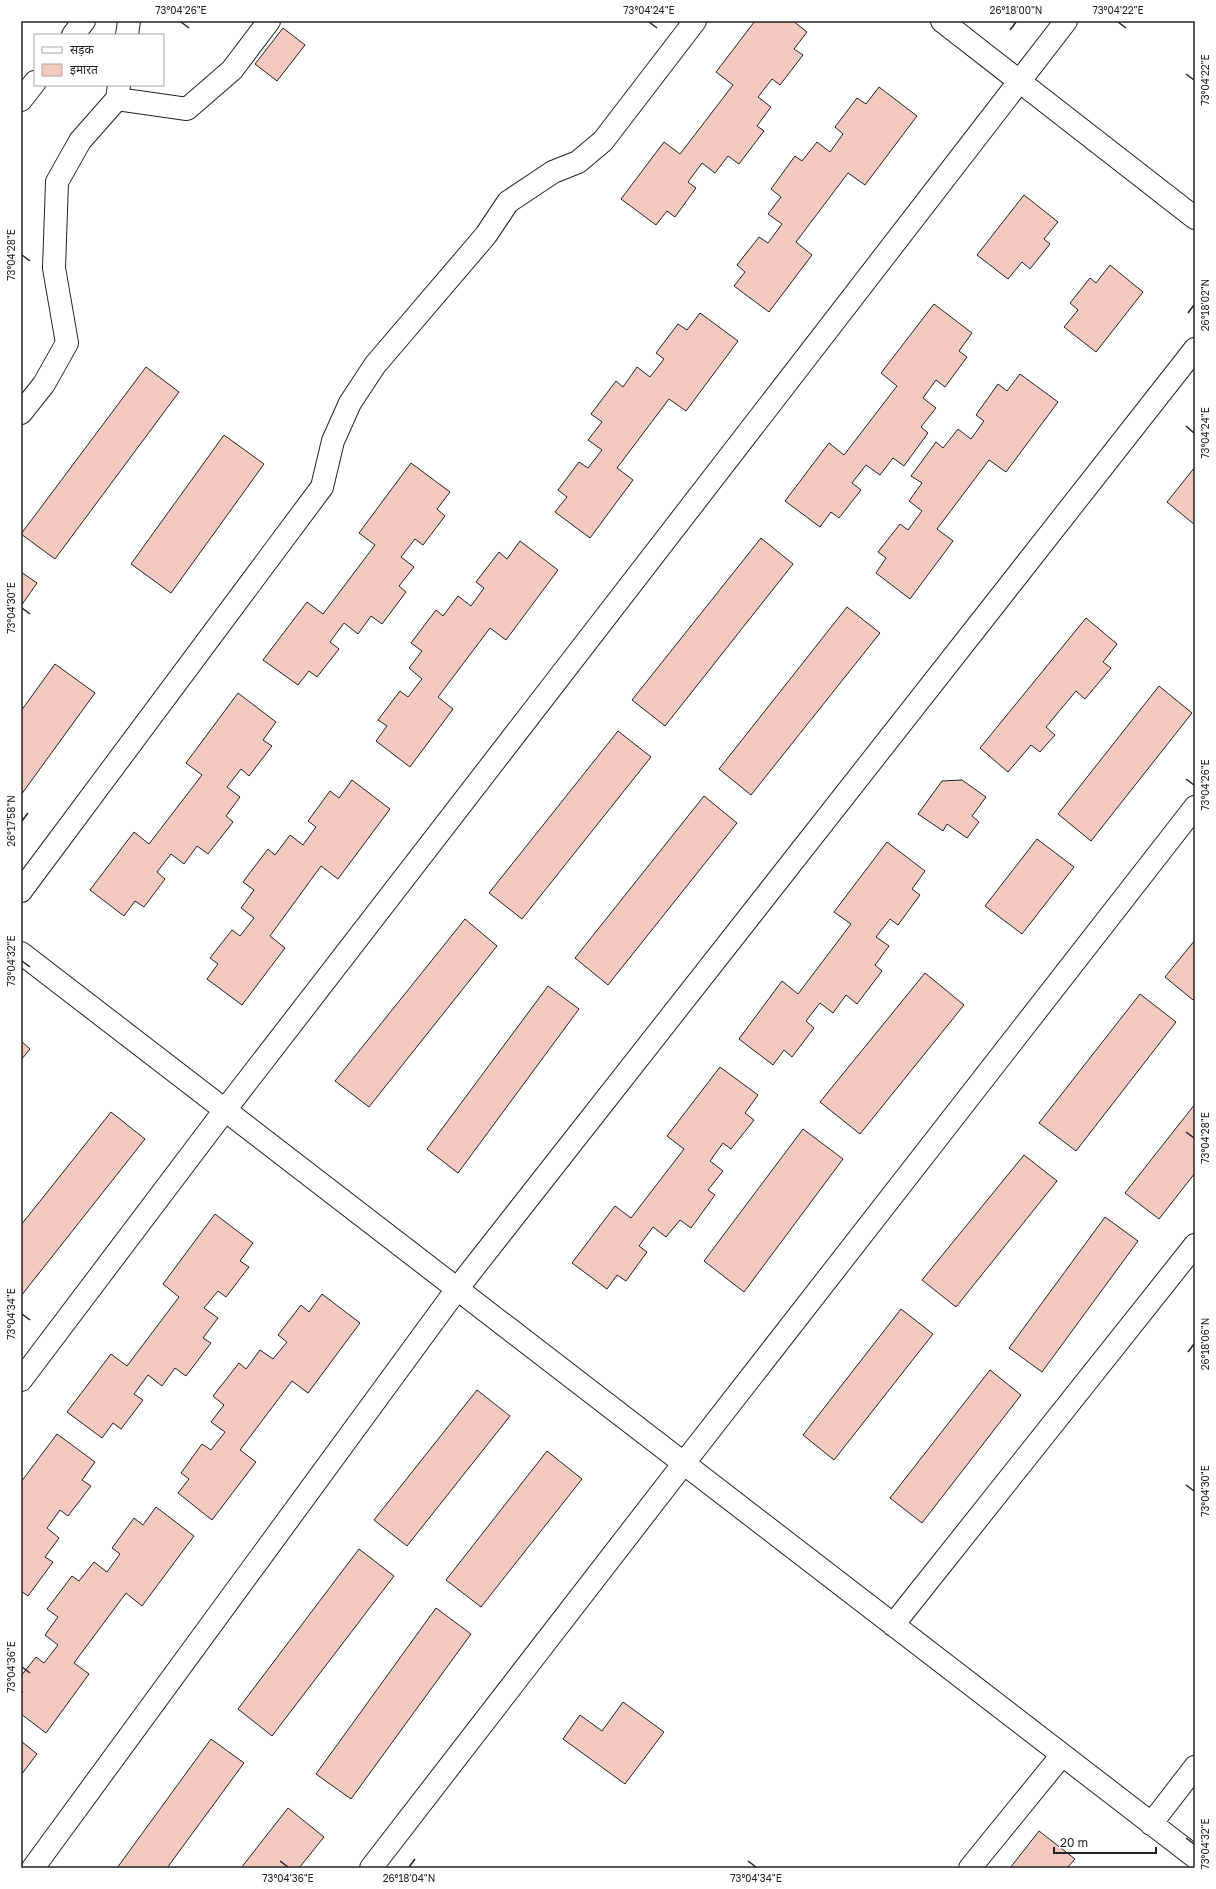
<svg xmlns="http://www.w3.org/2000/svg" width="1216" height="1889" font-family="'Golos Text','Noto Sans Devanagari',sans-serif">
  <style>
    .building { fill: #f3c9c0; stroke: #222 }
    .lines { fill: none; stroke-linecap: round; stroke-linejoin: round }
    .minor-casing { stroke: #222; stroke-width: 24 }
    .minor { stroke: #fff; stroke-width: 22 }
    .ticks { fill: none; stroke: #222; stroke-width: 1.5 }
    .neatline { fill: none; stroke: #222; stroke-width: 1.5 }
    .ticks-label { font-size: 10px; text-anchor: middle; fill: #222 }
  </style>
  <rect width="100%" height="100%" fill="#fff"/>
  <path class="building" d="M755,21H793L807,32L794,49L803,55L780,85L772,79L758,97L771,107L757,126L764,131L739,164L728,156L715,173L702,163L688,182L696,188L675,217L667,211L656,225L621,199L664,142L680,154L733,85L716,72Z
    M283,28L305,45L277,81L255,64Z
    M879,87L917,116L865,185L848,173L796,242L812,255L769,312L734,286L745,272L737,265L759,237L768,243L782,224L768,214L781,197L771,189L795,156L802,161L817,142L830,152L843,134L835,127L857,98L866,104Z
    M1024,195L1058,222L1044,239L1050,244L1030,269L1022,262L1008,279L977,255Z
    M1110,265L1143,292L1096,352L1064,327L1078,310L1070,303L1090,278L1096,283Z
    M934,304L972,333L959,351L967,357L945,387L936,380L923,398L936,408L921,427L928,433L904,466L893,458L880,475L866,465L852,483L861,490L839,518L831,512L820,527L785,501L829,443L844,455L897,386L881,373Z
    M700,313L738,341L686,411L669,399L617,468L633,480L590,538L555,512L567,497L558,490L579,462L588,468L602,450L588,440L602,422L591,414L616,381L623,387L637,367L650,377L664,359L656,353L678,324L687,330Z
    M146,367L179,392L55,559L21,534Z
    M1020,374L1058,402L1006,472L989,460L937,529L953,541L910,599L876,573L886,558L878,552L900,524L908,530L922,511L909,501L922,483L911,476L936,442L943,448L958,429L971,439L984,421L976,415L998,384L1007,391Z
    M224,435L264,464L171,593L131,564Z
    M411,463L450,492L437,509L445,516L423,545L415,539L401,557L414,567L399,586L406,592L382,624L371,616L358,634L344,623L330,642L339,649L317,677L309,671L298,685L263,660L307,602L323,614L375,545L359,533Z
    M1195,467V525L1167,502Z
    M761,538L793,564L665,726L632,700Z
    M520,541L558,570L506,640L490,628L438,697L453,709L410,767L376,741L387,726L378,720L400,691L408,697L422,679L409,668L422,651L411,643L436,610L443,616L458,596L471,606L484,588L476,582L499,552L507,559Z
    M21,572L37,583L21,606Z
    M847,607L880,633L751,795L719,769Z
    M1086,618L1117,644L1103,662L1111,668L1085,699L1076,691L1046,727L1055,735L1040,752L1031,745L1008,772L980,748Z
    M55,664L95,693L21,795V711Z
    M1159,686L1192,713L1091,841L1058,814Z
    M238,693L276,722L263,740L272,746L249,776L241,769L227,787L240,797L226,816L233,822L208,854L197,846L184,864L171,854L157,872L165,879L144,907L135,901L124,916L90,890L134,832L149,844L202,775L186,763Z
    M618,731L651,757L522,919L489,893Z
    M352,780L390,809L338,879L321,866L270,936L285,948L242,1005L207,979L218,964L210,958L232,930L240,936L254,918L241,908L254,890L243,882L268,849L275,855L290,835L303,845L316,827L308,821L330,791L339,798Z
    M962,780L986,797L972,816L979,822L967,838L947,824L943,831L918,814L942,781Z
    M704,796L737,823L608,985L575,958Z
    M1037,839L1074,867L1022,934L985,906Z
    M887,842L925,871L912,889L920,895L898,925L890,919L876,937L889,946L875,965L882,971L857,1004L846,995L833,1013L820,1003L806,1021L814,1028L792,1057L784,1050L773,1065L739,1039L782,981L798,994L851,924L834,912Z
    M465,919L497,946L369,1107L335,1081Z
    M1195,940V998L1193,1000L1165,977Z
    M925,973L964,1005L860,1134L820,1102Z
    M548,986L579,1009L458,1173L427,1149Z
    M1140,994L1176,1022L1076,1151L1039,1123Z
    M21,1041L30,1049L21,1060Z
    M720,1067L758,1095L745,1113L754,1120L731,1149L723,1143L710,1161L723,1171L708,1190L715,1195L691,1228L680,1220L666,1237L653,1227L639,1246L647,1252L626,1281L617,1275L607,1289L572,1263L615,1206L631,1218L684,1149L667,1136Z
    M1195,1104V1173L1159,1219L1125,1193Z
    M111,1112L145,1139L21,1296V1225Z
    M803,1129L843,1159L744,1292L704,1261Z
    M1024,1155L1057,1181L956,1307L922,1280Z
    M215,1214L253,1243L240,1261L249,1267L226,1297L218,1291L204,1308L218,1318L203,1338L211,1343L186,1376L175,1368L162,1386L148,1375L134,1394L143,1400L121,1429L113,1423L102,1438L67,1412L111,1354L127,1366L179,1297L163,1284Z
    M1105,1217L1138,1241L1042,1372L1009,1348Z
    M322,1294L360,1323L308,1393L292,1381L240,1450L256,1462L212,1520L178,1493L189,1479L181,1473L202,1444L211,1450L225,1432L211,1422L224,1405L213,1396L239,1363L246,1369L260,1350L273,1359L287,1342L278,1335L301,1305L309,1312Z
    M901,1309L933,1334L834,1460L803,1435Z
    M990,1370L1021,1395L922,1523L890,1498Z
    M477,1390L510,1416L407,1546L374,1520Z
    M57,1434L95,1462L82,1480L91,1486L68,1516L60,1510L47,1528L59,1538L45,1557L53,1562L28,1596L21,1591V1482Z
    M547,1451L582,1479L481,1607L446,1580Z
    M156,1507L194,1536L142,1606L126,1593L74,1663L89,1674L46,1733L21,1714V1694L23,1692L21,1690V1676L36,1657L44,1663L58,1645L45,1635L58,1617L47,1609L72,1576L79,1581L94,1562L107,1572L120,1554L112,1548L134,1518L143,1525Z
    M359,1549L394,1576L272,1736L238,1709Z
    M436,1608L471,1634L351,1799L316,1774Z
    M623,1702L664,1732L625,1784L563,1739L580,1715L602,1731Z
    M211,1739L244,1763L167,1868H117Z
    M21,1741L37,1754L21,1775Z
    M288,1808L324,1837L299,1868H241Z
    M1039,1831L1075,1859L1067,1868H1010Z"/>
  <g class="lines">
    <defs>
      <path id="minor" d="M942,21L1195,218
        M73,35L84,21
        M127,35L129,21
        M117,99L187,109L232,70L269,21
        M21,100L35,82
        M21,413L44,384L67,343L54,268L57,182L80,141L117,99L119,85
        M21,891L322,487L333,441L350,403L375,365L486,235L508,202L553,172L578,162L603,141L695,21
        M21,953L1195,1857
        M21,1380L225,1110L1066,21
        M893,1625L1195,1245
        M1151,1824L1195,1767
        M33,1868L457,1289L1195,349
        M371,1868L684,1463L1195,807
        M970,1868L1062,1755"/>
    </defs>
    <use href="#minor" class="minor-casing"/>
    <use href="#minor" class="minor"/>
  </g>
  <path class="ticks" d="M181,22L189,28M649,22L657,28M1118,22L1126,28M1010,30L1016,22M1186,74L1194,80M22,255L30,261M1188,313L1194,305M1186,426L1194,433M22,608L30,614M1186,779L1194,785M22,821L28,813M22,961L30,967M1186,1132L1194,1138M22,1314L30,1320M1188,1352L1194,1344M1186,1485L1194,1491M22,1667L30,1673M1186,1838L1194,1844M280,1861L288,1867M748,1861L756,1867M409,1867L415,1859"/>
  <rect width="1216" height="1889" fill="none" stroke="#ffffff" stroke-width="44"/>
  <rect x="34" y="34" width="130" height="52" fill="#ffffff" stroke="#a7a7a7"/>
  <rect x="42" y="47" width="20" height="6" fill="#ffffff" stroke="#a7a7a7"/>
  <text x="70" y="54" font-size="12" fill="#222222">सड़क</text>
  <rect x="42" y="64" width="20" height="12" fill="#f3c9c0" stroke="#a7a7a7"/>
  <text x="70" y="74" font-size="12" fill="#222222">इमारत</text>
  <path d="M1054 1847v6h102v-6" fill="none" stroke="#222222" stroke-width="2"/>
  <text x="1060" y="1847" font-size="12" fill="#222222" stroke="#ffffff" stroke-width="3" paint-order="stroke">20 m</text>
  <rect x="22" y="22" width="1172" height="1845" class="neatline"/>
  <g class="ticks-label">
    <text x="181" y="14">73°04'26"E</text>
    <text x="649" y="14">73°04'24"E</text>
    <text x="1016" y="14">26°18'00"N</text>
    <text x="1118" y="14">73°04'22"E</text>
    <text transform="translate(1205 80) rotate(-90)" y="4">73°04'22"E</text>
    <text transform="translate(11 255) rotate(-90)" y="4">73°04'28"E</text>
    <text transform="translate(1205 305) rotate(-90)" y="4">26°18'02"N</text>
    <text transform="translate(1205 433) rotate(-90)" y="4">73°04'24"E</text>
    <text transform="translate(11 608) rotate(-90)" y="4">73°04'30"E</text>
    <text transform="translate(1205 785) rotate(-90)" y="4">73°04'26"E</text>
    <text transform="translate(11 821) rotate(-90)" y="4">26°17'58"N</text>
    <text transform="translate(11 961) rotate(-90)" y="4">73°04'32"E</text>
    <text transform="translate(1205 1138) rotate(-90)" y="4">73°04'28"E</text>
    <text transform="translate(11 1314) rotate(-90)" y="4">73°04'34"E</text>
    <text transform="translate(1205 1344) rotate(-90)" y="4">26°18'06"N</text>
    <text transform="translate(1205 1491) rotate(-90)" y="4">73°04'30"E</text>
    <text transform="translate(11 1667) rotate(-90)" y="4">73°04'36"E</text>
    <text transform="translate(1205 1844) rotate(-90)" y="4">73°04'32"E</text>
    <text x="288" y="1882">73°04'36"E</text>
    <text x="409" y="1882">26°18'04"N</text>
    <text x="756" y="1882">73°04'34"E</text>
  </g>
</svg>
